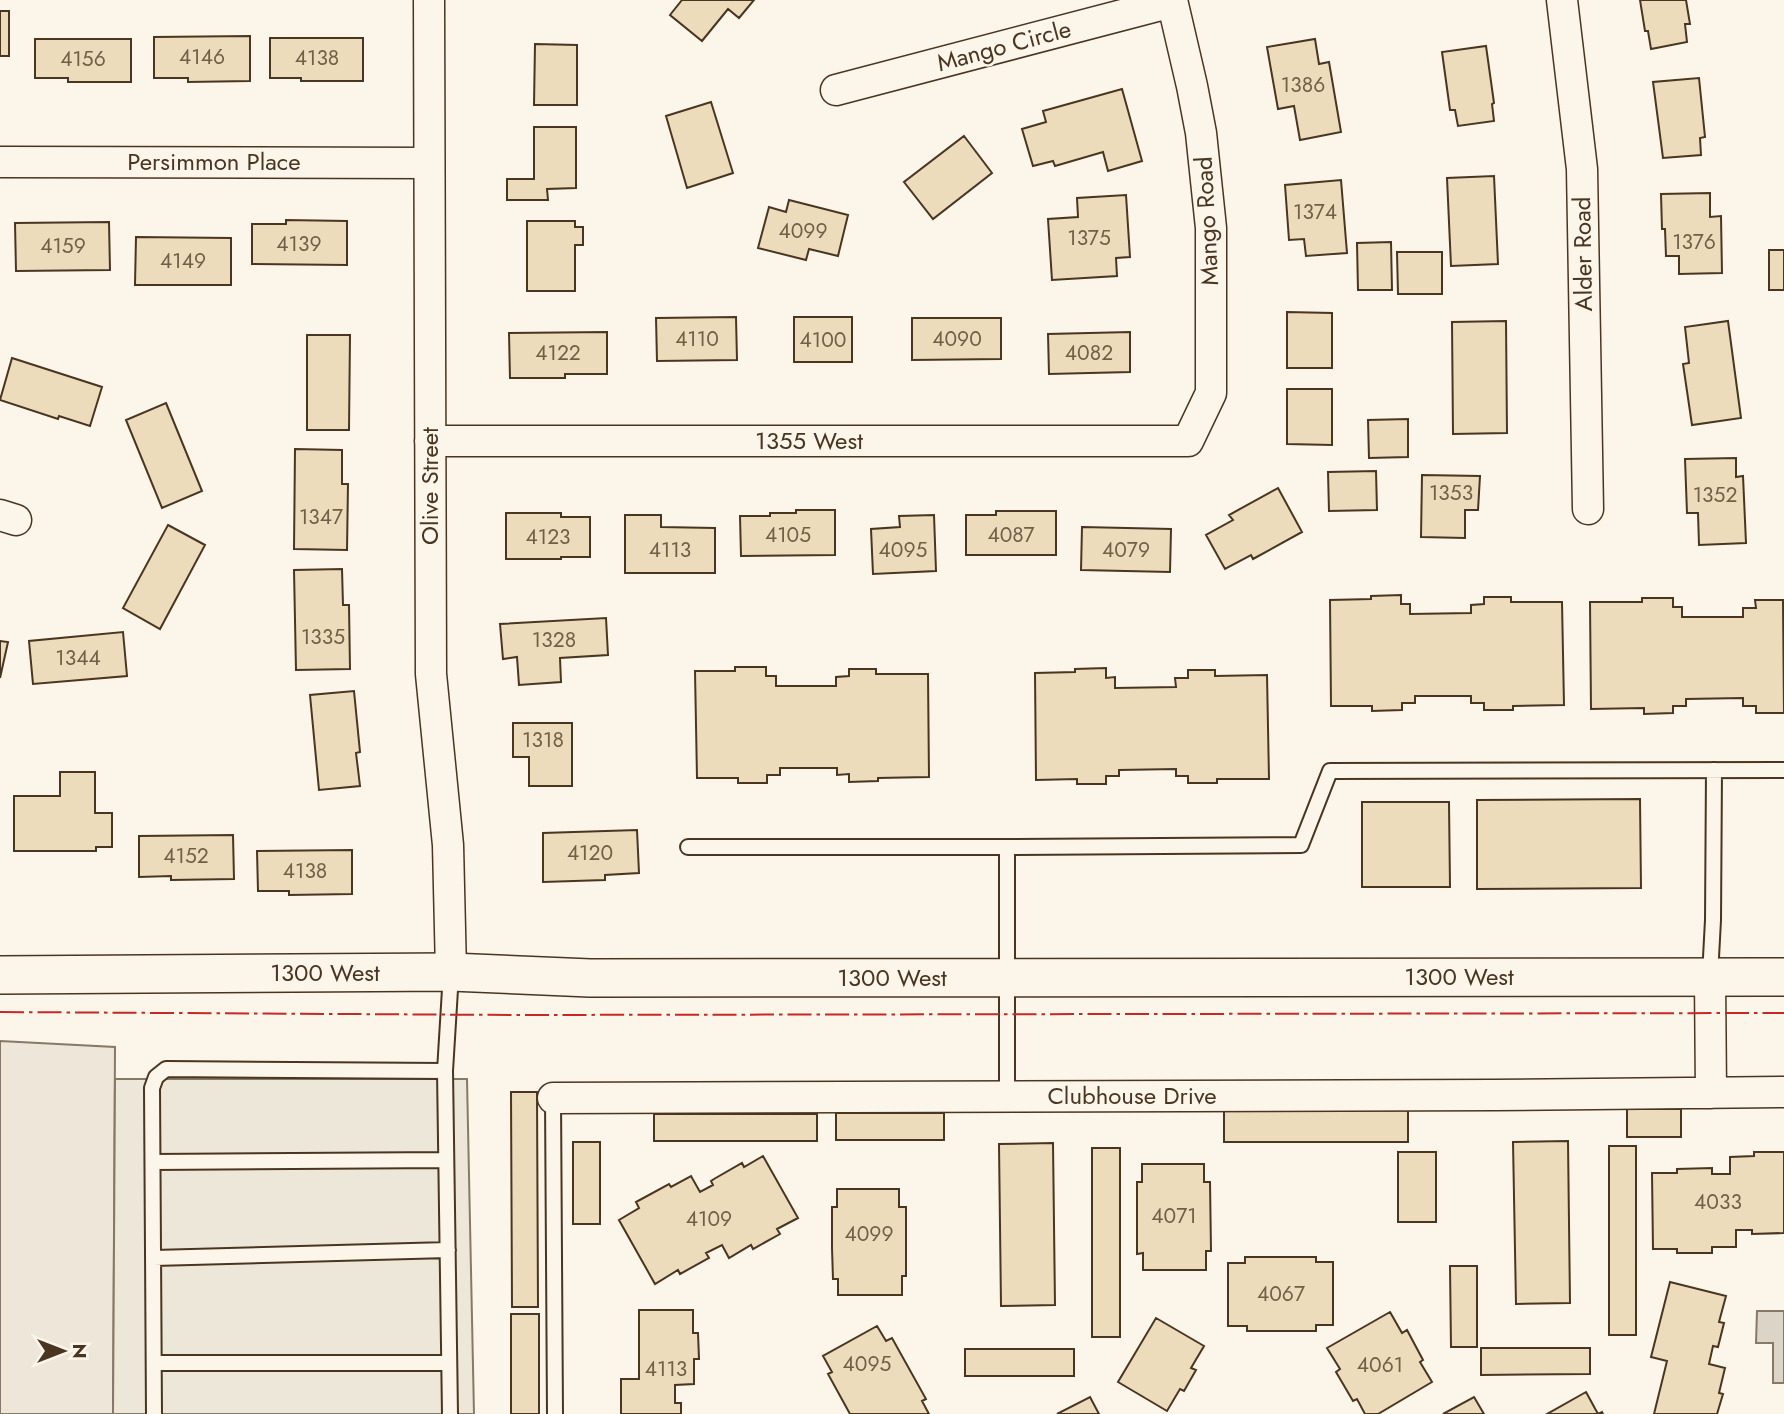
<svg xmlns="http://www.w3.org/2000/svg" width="1784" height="1414" font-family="Jost,sans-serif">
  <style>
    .green { fill: #ede6d9; stroke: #887966; stroke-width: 2 }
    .parking { fill: #ede7d9; stroke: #887966; stroke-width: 2 }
    .water { fill: #dcd4c6; stroke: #887966; stroke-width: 2 }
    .building { fill: #ecdcbc; stroke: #4a3520; stroke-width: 2 }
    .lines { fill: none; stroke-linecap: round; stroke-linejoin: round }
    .service-casing { stroke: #4a3520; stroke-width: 18 }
    .minor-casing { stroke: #4a3520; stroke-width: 33 }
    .tertiary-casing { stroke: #4a3520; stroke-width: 40 }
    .service { stroke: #fbf6e9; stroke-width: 14 }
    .minor { stroke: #fbf6e9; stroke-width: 30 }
    .tertiary { stroke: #fbf6e9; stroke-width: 37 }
    .power { stroke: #c62828; stroke-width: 2; stroke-dasharray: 24 5 3.5 5; stroke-linecap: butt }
    .labels { text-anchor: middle; stroke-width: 5; stroke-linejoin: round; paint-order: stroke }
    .number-label { font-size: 21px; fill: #725f47 }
    .street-label { font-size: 24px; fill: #4a3520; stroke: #fbf6e9 }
  </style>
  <rect width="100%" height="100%" fill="#fbf6e9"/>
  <path class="green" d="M0,1041L115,1047L113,1414H0Z"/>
  <path class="parking" d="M115,1079H467L474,1414H113Z"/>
  <path class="water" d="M1757,1311H1784V1383H1773V1343H1756Z"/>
  <path class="building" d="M682,0H754L739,18L728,9L702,41L670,15Z
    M1640,0H1686L1690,24H1685L1687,42L1651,49L1648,31H1645Z
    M0,11H9V56H0Z
    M250,36V81L188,82V78H154V37Z
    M270,38H363V81H301V78H270Z
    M35,39H131V82H68V78H35Z
    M1315,39L1319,64L1329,62L1341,132L1300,140L1294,106L1278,109L1267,47Z
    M535,44L577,45V105H534Z
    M1486,46L1494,103L1492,104L1494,121L1458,126L1455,110H1450L1442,52Z
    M1699,78L1705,137L1700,138L1701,155L1663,158L1653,82Z
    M1122,89L1142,161L1108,171L1103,152L1055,166L1053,161L1033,166L1022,129L1046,122L1043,111Z
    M711,102L733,173L687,188L666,116Z
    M534,127H576V188L547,189L548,200H507V179H534Z
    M964,136L992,173L933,219L904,182Z
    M1494,176L1498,264L1451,266L1447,178Z
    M1341,180L1347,253L1306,256L1304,239L1289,240L1285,185Z
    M1710,193V217L1721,216L1722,273L1679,274V256H1666L1665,229H1662L1661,194Z
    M1126,195L1130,257L1116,258L1117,276L1052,280L1048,219L1078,217L1077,198Z
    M789,200L848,215L838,256L809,249L806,260L758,248L769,207L786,212Z
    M286,220L347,221V265L252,264V224H286Z
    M527,221H575V227H583V245H575V291H527Z
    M109,222L110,270L16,271L15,223Z
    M136,237L231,238V285H135Z
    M1391,242L1392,290H1358L1357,243Z
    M1769,250H1784V290H1769Z
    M1397,252H1442V294H1398Z
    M1287,312L1332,313V368H1287Z
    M736,317L737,360L657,361L656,318Z
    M794,317H852V362H794Z
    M912,318H1001V359L912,360Z
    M1506,321L1507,433L1453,434L1452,322Z
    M1728,321L1741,418L1692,425L1683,364L1689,363L1685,327Z
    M607,332V374H565V378H510L509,333Z
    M1130,332V372L1049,374L1048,334Z
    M307,335H350L349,430H307Z
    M12,358L102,387L90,426L59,416L58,419L0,400Z
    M1287,389H1332V445L1287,444Z
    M166,403L202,491L162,508L126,420Z
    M1408,419V457L1369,458L1368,420Z
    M295,449L342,450V484H348L347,550L294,549Z
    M1736,458V477L1743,476L1746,543L1699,545L1698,513H1687L1685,459Z
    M1376,471L1377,510L1329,511L1328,472Z
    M1422,475L1480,476L1478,510H1465V538L1421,537Z
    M1278,488L1302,532L1253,559L1251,555L1225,569L1206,535L1233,520L1229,515Z
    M796,510H835V555L741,556L740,516H770V513H796Z
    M996,511H1056V555H966V515H996Z
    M506,513H561V517H590V557H561V559H506Z
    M625,515H661V527L715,528V573H625Z
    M934,515L936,571L873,574L871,529L900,527L899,516Z
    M168,525L205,545L160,629L123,608Z
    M1082,527L1171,529L1170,572L1081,570Z
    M342,569L343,605H349L350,669L296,670L294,570Z
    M1401,595V604H1410V614L1471,613V605L1484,604V597H1511V602H1562L1564,705L1513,706V710H1484V703H1471V696H1415V703H1402V710L1372,711V706H1331L1330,600L1371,599V596Z
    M1642,598H1673V607H1682V617H1743V608H1756L1755,600H1783L1784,713H1756V706H1743V698L1686,699V706H1673V713L1644,714V708L1591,709L1590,602H1642Z
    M606,618L608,655L560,658L561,682L519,685L517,657L503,659L500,624Z
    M123,632L127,676L33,684L29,641Z
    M0,641L8,642L0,678Z
    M735,667H766V676H776V686H836V677L849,676V669H876V674H928L929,777L878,778V781L849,782V774L837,775V768H780V775H767V783H738V778H697L695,671H735Z
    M1106,668V678L1115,677V688L1176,687L1175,678H1188V670H1215V676L1267,675L1269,779H1217V783H1188V776H1176V769L1119,770V776H1106V784H1077V779L1036,780L1035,673L1075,672V669Z
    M354,691L360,752L356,753L360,786L319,790L310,695Z
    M513,723H572V786H529V757H513Z
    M60,772H95V813H112V847H96V851H14V796H60Z
    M1640,799L1641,888L1477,889V800Z
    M1362,802H1449L1450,887H1362Z
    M637,830L639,873L605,875V880L543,882V833Z
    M233,835L234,879L171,880V876L139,877V836Z
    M352,850V894L289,895V891H258L257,851Z
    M511,1092H537L538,1307H512Z
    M1627,1109H1681V1137H1627Z
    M1408,1110V1142H1224V1111Z
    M836,1113H944V1140H836Z
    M654,1114H817V1141H654Z
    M1568,1141L1570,1303L1516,1304L1513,1142Z
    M573,1142H600V1224H573Z
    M1053,1143L1055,1305L1001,1306L999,1144Z
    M1609,1146H1636V1335H1609Z
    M1092,1148H1120V1337H1092Z
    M1398,1152H1436V1222H1398Z
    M1754,1152H1784V1233L1752,1234V1230H1736V1247H1712V1253H1677V1249H1653L1652,1173H1677V1169L1712,1168V1174H1730V1157L1754,1156Z
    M763,1156L798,1218L777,1229L780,1234L753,1249L751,1245L729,1258L722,1245L706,1253L709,1258L680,1274L678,1270L655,1284L619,1220L639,1208L636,1202L669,1184L671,1187L691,1176L700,1192L713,1185L711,1181L714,1179L742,1163L744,1167Z
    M1142,1164H1204V1182H1210L1211,1251H1206V1270H1143V1253L1137,1254V1182H1142Z
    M837,1189H899V1207H906V1276H902V1295H838V1279H833L832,1248V1207H837Z
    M1245,1257H1316V1262H1333V1325H1316V1331H1247V1326H1228V1263H1245Z
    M1450,1266H1477V1347H1451Z
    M1670,1282L1726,1296L1719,1322L1724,1323L1718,1347L1713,1346L1709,1364L1725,1368L1719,1393L1723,1394L1717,1414H1654L1667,1361L1651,1357Z
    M639,1310H693V1333H698L699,1359H694V1384L675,1385V1403H681V1414H621V1379H639Z
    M1390,1312L1402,1333L1407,1330L1423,1360L1420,1362L1432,1382L1378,1414H1365L1357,1399L1353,1401L1336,1372L1340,1369L1327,1348Z
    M511,1314H539V1414H511Z
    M1156,1318L1204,1346L1191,1368L1196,1370L1184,1391L1180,1389L1167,1411L1118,1382Z
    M877,1326L886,1341L892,1338L926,1399L922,1401L929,1414H850L828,1374L832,1372L823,1356Z
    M1481,1348H1590V1374L1481,1375Z
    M965,1349H1074V1376H965Z
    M1586,1392L1598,1414L1602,1412L1603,1414H1547Z
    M1090,1397L1099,1414H1057Z
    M1474,1397L1484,1414H1443Z"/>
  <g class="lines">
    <defs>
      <path id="service" d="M688,847H1007L1301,845L1330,771L1784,770
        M1007,847V1096
        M1710,976L1713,920L1714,770
        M553,1098L555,1414
        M153,1162L446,1160
        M154,1258L448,1250
        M154,1363H449
        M154,1414L152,1088L156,1077L166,1069L445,1071
        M450,1414L445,1071L451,973"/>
      <path id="minor" d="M429,0L431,674L448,845L451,972
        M1562,0L1582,169L1588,509
        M836,90L1172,2
        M0,162L428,163
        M430,441H1188L1211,393V228L1201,133L1192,86L1172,0
        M0,515L16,520
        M1710,977L1711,1093
        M553,1098L1494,1095L1784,1092"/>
      <path id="tertiary" d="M0,975L451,972L590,978L1784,977"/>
    </defs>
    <use href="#service" class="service-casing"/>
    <use href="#minor" class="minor-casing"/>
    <use href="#tertiary" class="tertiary-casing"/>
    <use href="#service" class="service"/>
    <use href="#minor" class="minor"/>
    <use href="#tertiary" class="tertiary"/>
    <path class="power" d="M0,1012L512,1015L1784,1013"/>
  </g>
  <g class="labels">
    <g class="number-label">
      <text x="202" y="64">4146</text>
      <text x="317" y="65">4138</text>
      <text x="83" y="66">4156</text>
      <text x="1303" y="92">1386</text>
      <text x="1315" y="219">1374</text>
      <text x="803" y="238">4099</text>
      <text x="1089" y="245">1375</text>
      <text x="1694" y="249">1376</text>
      <text x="299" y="251">4139</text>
      <text x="63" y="253">4159</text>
      <text x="183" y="268">4149</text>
      <text x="697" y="346">4110</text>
      <text x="957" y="346">4090</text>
      <text x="823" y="347">4100</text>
      <text x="558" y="360">4122</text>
      <text x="1089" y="360">4082</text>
      <text x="1451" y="500">1353</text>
      <text x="1715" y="502">1352</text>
      <text x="321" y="524">1347</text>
      <text x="788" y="542">4105</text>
      <text x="1011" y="542">4087</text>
      <text x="548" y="544">4123</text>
      <text x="670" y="557">4113</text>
      <text x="903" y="557">4095</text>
      <text x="1126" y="557">4079</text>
      <text x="323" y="644">1335</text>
      <text x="554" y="647">1328</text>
      <text x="78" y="665">1344</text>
      <text x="543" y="747">1318</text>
      <text x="590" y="860">4120</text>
      <text x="186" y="863">4152</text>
      <text x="305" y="878">4138</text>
      <text x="1718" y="1209">4033</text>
      <text x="1174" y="1223">4071</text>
      <text x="709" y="1226">4109</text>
      <text x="869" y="1241">4099</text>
      <text x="1281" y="1301">4067</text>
      <text x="867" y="1371">4095</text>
      <text x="1380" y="1372">4061</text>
      <text x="666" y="1376">4113</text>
    </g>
    <g class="street-label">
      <text transform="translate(1004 46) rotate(-15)" y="8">Mango Circle</text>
      <text x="214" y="170">Persimmon Place</text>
      <text transform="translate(1207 221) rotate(-93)" y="8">Mango Road</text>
      <text transform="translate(1583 254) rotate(-91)" y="8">Alder Road</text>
      <text x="809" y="449">1355 West</text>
      <text transform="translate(430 486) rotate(-90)" y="8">Olive Street</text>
      <text x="325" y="981">1300 West</text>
      <text x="1459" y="985">1300 West</text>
      <text x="892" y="986">1300 West</text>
      <text x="1132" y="1104">Clubhouse Drive</text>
    </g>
  </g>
  <g transform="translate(63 1351) rotate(90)" stroke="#fbf6e9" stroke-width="5" paint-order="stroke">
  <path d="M0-5L12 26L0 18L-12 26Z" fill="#4a3520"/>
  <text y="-10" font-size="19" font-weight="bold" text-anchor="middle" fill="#4a3520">N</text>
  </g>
</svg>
